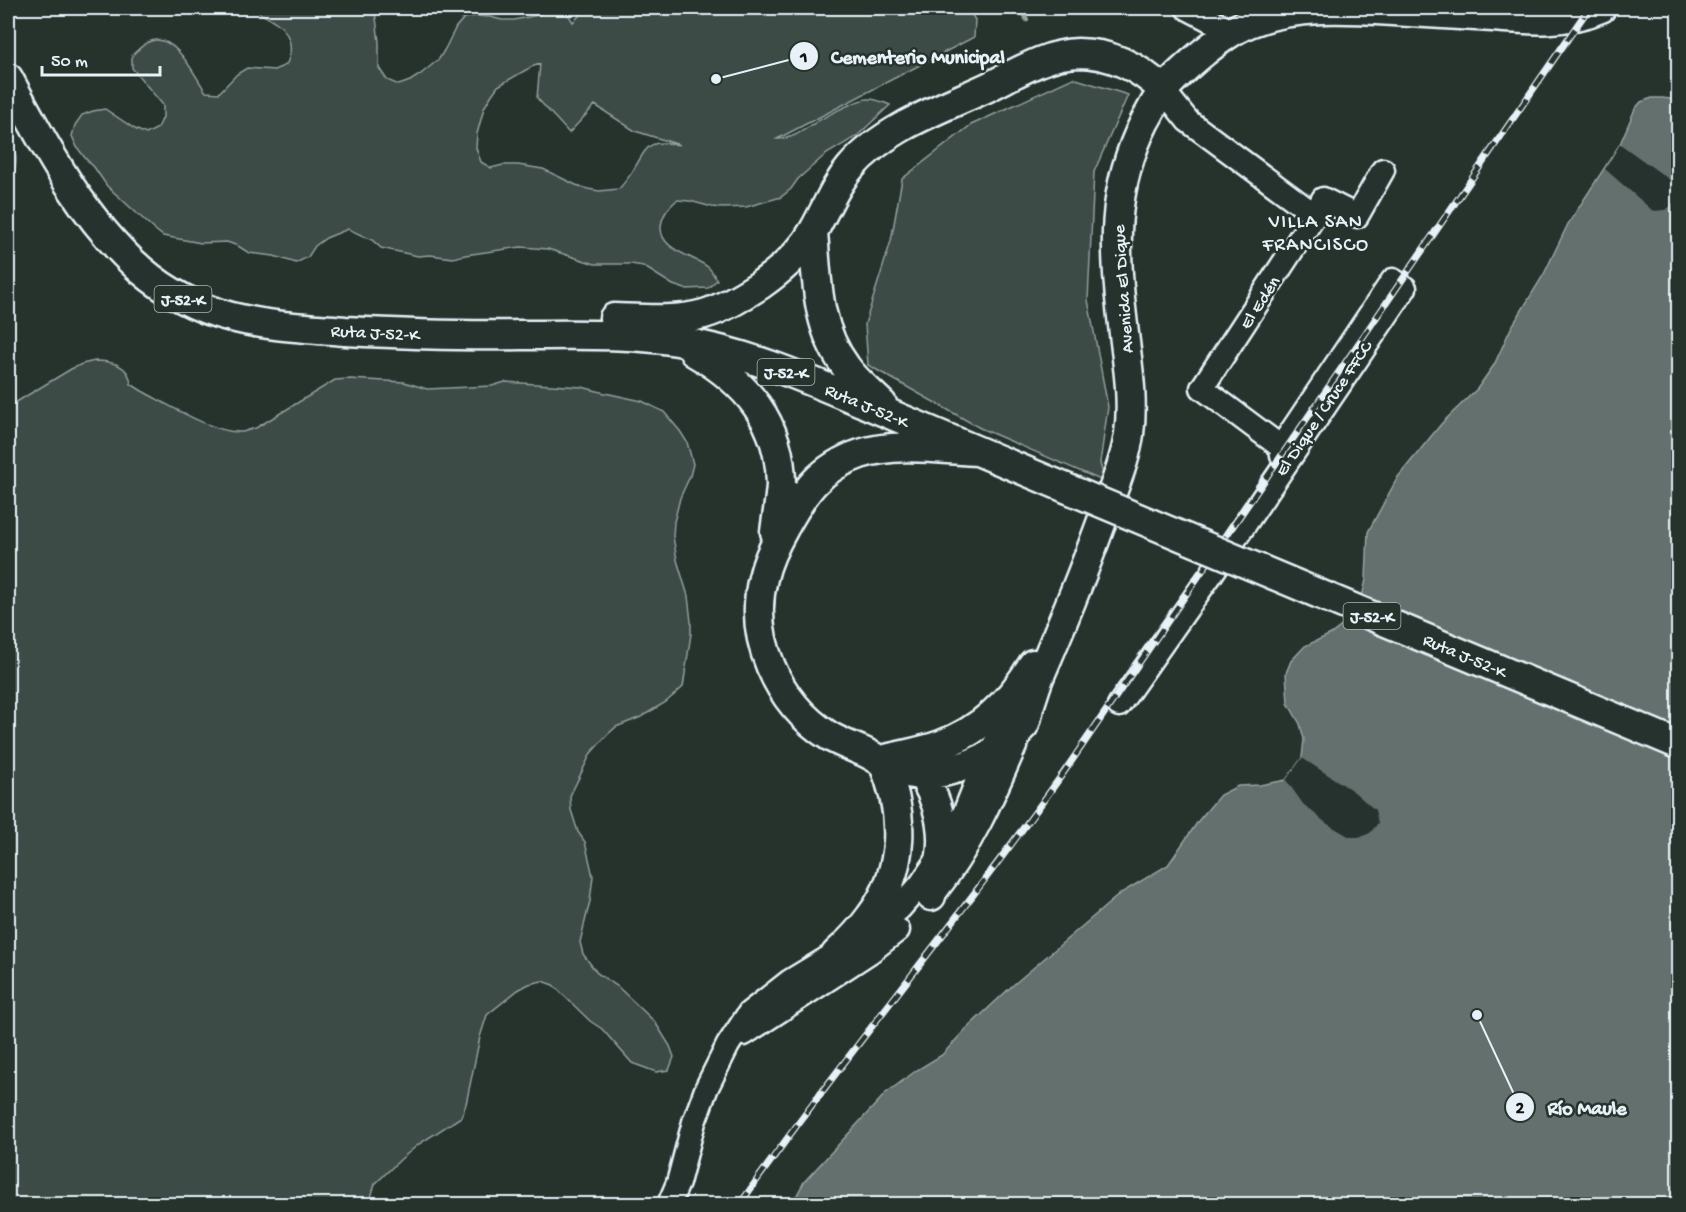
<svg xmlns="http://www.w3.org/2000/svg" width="1686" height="1212" font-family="'Gochi Hand',sans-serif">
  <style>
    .green { fill: #3e4b47; stroke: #939ea0; stroke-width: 1.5; fill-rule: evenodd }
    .water { fill: #636f6d; stroke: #98a3a5; stroke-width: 1.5 }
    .pier { fill: #26332d }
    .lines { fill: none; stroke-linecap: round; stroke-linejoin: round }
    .stream { stroke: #98a3a5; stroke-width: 4.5 }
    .minor-casing { stroke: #e8f1f8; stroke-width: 27 }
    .major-casing { stroke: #e8f1f8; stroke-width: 33 }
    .minor { stroke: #26332d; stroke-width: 22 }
    .major { stroke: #26332d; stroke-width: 28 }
    .rail-casing { stroke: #e8f1f8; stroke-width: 7 }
    .rail { stroke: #26332d; stroke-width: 4.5; stroke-dasharray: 14; stroke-linecap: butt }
    .major-bridge-casing { stroke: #e8f1f8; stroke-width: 33; stroke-linecap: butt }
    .major-bridge { stroke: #26332d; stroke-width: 28 }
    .labels { text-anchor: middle; stroke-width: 5; stroke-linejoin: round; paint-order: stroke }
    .shield { fill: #26332d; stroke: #aeb8bb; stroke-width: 1.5 }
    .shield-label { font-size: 16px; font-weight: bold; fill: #e8f1f8 }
    .street-label { font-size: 18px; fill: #e8f1f8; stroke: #26332d }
    .neighbourhood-label { font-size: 20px; letter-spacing: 1.5px; fill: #e8f1f8; stroke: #26332d }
    .leader { fill: none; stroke: #e8f1f8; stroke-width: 2 }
    .callout-dot { fill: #e8f1f8; stroke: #26332d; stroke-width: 2 }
    .mark-label { font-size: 18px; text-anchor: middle; font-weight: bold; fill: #111 }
    .callout-label { font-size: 20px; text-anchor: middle; font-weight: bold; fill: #e8f1f8; stroke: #26332d; stroke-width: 5; stroke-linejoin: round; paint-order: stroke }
  </style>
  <rect width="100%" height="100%" fill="#26332d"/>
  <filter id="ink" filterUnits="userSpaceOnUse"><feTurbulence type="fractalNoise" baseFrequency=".0167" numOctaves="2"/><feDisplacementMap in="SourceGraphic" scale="12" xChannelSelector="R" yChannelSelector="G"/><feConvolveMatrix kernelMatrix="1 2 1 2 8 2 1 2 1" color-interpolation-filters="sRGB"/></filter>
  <g filter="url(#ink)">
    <path class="green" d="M253,8H373L376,18L379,42V68L387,80L399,85L410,81L421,74L439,59L445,49L456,27L464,18L476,16L490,17L502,20H514L538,15L545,12L556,9L568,14L573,22L587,8H968L975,20L974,37L777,139C791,140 802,131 815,123C824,117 856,100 867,99C875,98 882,102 890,105L857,136L825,155L798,179L791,189L781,197L746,207L724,208L712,207L690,201L677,200C668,208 662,215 661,227C660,251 695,256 709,268C712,271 714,276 717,280L708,288L685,289L673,285L643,266L631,264H595L548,249L521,247L465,255L453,258L430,255L418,256L381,248L372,240L348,229L326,238L315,246L308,257L296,263L274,256L249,253L238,246L227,242L201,243L163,236L154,229L107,186L94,167L85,158L77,147L72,136L75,125L82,115L93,111L105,109L135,129L146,134L158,128L163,117V105L132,68V55C138,50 144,43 151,41C176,33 195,77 206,92L219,93L237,74L247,68L274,70L286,65C294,50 291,34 277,23C269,17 260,15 253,8ZM540,64L537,98L569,133L595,105L635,131L680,145C649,140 649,143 634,169C630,176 624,183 619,189L599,191L588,189L576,185L543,169L518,165H503L491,168L481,162L476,148L477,134L484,108L491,96L498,86L531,67Z
      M1073,78L1128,95L1094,172L1088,300L1108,407L1100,463L1105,482L980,428L868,365L865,324L891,241L902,179L971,125Z
      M8,129L10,131C14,147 22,168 8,180Z
      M95,361C106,361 122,363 128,374C130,377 130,380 131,384L142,391C167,404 215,434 242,432C247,431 251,429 256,428L335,380L349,379L404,382L427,389L492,386L505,382L582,387L605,393L642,401L664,412L680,431L687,442L693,464L690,476L680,498L674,522L673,536L677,560L688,596L691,622V634L683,687L666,702L641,717L616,727L607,735L591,753L570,796L571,810L578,832L585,842L593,876L590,901L580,942L583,954L597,973L617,986L655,1022L670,1046L674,1057L669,1070L656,1072L632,1063L602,1029L590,1021L553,985L542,981L529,984L518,990L487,1015L480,1037L466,1104L461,1117L419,1144L401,1159L375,1184L369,1204H8V407L71,369L82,364Z"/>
    <path class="water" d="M1652,98H1662L1678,100V1204H792L804,1182L886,1093L917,1070L942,1055L964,1031L1012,986L1121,893L1168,865L1199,820L1220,795L1238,786L1260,785L1286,780L1302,758L1304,739L1300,724L1288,703L1286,673L1291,661L1305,646L1331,634L1352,618L1361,601L1366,580L1368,532L1398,477L1442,423L1477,389L1494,365L1511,328L1544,274L1568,224L1620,144L1635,109L1641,102Z"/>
    <path class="pier" d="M1620,144L1670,180L1674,189V201L1670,207L1665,210L1653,211L1605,169Z
      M1302,758L1353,791L1375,810L1378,823L1370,833L1361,837H1350L1326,823L1303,804L1286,780Z"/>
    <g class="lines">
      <path class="stream" d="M1020,8L1027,20"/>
      <defs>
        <path id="minor" d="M1187,8L1231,31
          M1163,90L1188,121L1315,215
          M1287,458L1282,455L1281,447L1202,388L1315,215L1323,199L1357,216L1383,170
          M1119,705L1212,573L1405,288L1393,280L1281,447
          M934,894C975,843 997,787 1023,728
          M744,1034L870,952L898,930
          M669,1204L678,1183L694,1122L707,1087L728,1045L749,1013L790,981L874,930L900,908L921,884L940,856L965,811L987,756L1029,691"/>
        <path id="major" d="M8,78C45,146 82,218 141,270C204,324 267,325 345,331C403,334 462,336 520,335C573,335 625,333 677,341C743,351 805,378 866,404C932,432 999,460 1066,488
          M813,232C817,279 816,327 846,367C856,381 870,392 882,404
          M614,318C643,319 676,322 704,314C724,308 743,296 760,285C780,271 802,252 814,230C826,209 834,187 850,168C884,128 940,109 986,88C1015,74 1045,54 1078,53C1112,53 1140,68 1163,90
          M694,352C746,382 781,422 781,485C780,501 777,516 775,532
          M977,451C940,449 895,442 860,454C819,468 804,492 784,528C775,544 767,560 763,578C748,637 777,703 829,736C839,742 850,746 862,751C880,759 899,774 920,775C939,775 974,765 990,754C997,750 1004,743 1011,737C1013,735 1022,728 1024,725C1027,720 1028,713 1029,707C1033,696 1036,684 1041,673C1065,617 1088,561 1108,504C1116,481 1126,458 1129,434C1134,397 1127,362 1123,325C1114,252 1110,190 1145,121C1151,111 1156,99 1164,90C1175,76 1190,64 1204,52C1218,41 1232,30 1249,23C1294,5 1346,8 1393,11C1427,13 1460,15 1493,17C1529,20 1567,23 1601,8
          M882,760C901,755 922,752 941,745C982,730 1011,701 1033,664
          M911,760C933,786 946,821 941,855C939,869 934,883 931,896
          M836,954C848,943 860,931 870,917C906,870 905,812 882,760"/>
      </defs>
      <use href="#minor" class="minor-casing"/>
      <use href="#major" class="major-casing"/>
      <use href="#minor" class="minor"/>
      <use href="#major" class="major"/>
      <defs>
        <path id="rail" d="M740,1204C843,1057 960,919 1064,772L1589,8"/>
      </defs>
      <use href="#rail" class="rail-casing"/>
      <use href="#rail" class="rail"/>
      <defs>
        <path id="major-bridge" d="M1066,488L1678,744"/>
      </defs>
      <use href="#major-bridge" class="major-bridge-casing"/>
      <use href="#major-bridge" class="major-bridge"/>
    </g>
  </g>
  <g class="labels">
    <g class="shield">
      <rect x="154.5" y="286" width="57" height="26" rx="4.5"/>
      <rect x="757.5" y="359" width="57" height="26" rx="4.5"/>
      <rect x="1343.5" y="603" width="57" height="26" rx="4.5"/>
    </g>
    <g class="shield-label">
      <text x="183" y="305">J-52-K</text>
      <text x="786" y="378">J-52-K</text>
      <text x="1372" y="622">J-52-K</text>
    </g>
    <g class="street-label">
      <text transform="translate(1122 289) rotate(-94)" y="6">Avenida El Dique</text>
      <text transform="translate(1259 302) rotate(-57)" y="6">El Edén</text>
      <text transform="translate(375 332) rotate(3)" y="6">Ruta J-52-K</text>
      <text transform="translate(867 405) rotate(23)" y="6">Ruta J-52-K</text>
      <text transform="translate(1323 408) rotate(-56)" y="6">El Dique / Cruce FFCC</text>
      <text transform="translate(1465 655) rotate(23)" y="6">Ruta J-52-K</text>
    </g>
    <g class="neighbourhood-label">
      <text x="1316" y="227">VILLA SAN<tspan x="1316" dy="23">FRANCISCO</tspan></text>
    </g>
  </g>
  <path class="leader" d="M716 79L804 56M1477 1015L1520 1107"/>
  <g class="callout-dot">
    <circle cx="716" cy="79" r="6"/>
    <circle cx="1477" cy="1015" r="6"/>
    <circle cx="804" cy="56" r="15"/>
    <circle cx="1520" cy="1107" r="15"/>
  </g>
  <g class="mark-label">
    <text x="804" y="62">1</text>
    <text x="1520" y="1113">2</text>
  </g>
  <g class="callout-label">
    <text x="918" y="63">Cementerio Municipal</text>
    <text x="1587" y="1114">Río Maule</text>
  </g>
  <rect width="1686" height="1212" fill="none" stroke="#26332d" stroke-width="30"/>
  <rect x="15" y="15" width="1656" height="1182" fill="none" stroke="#e8f1f8" stroke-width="2" filter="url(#ink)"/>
  <path d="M42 66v9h118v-9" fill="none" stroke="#e8f1f8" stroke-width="3"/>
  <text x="51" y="66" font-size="18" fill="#e8f1f8" stroke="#26332d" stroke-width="4.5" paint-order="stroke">50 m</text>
</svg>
